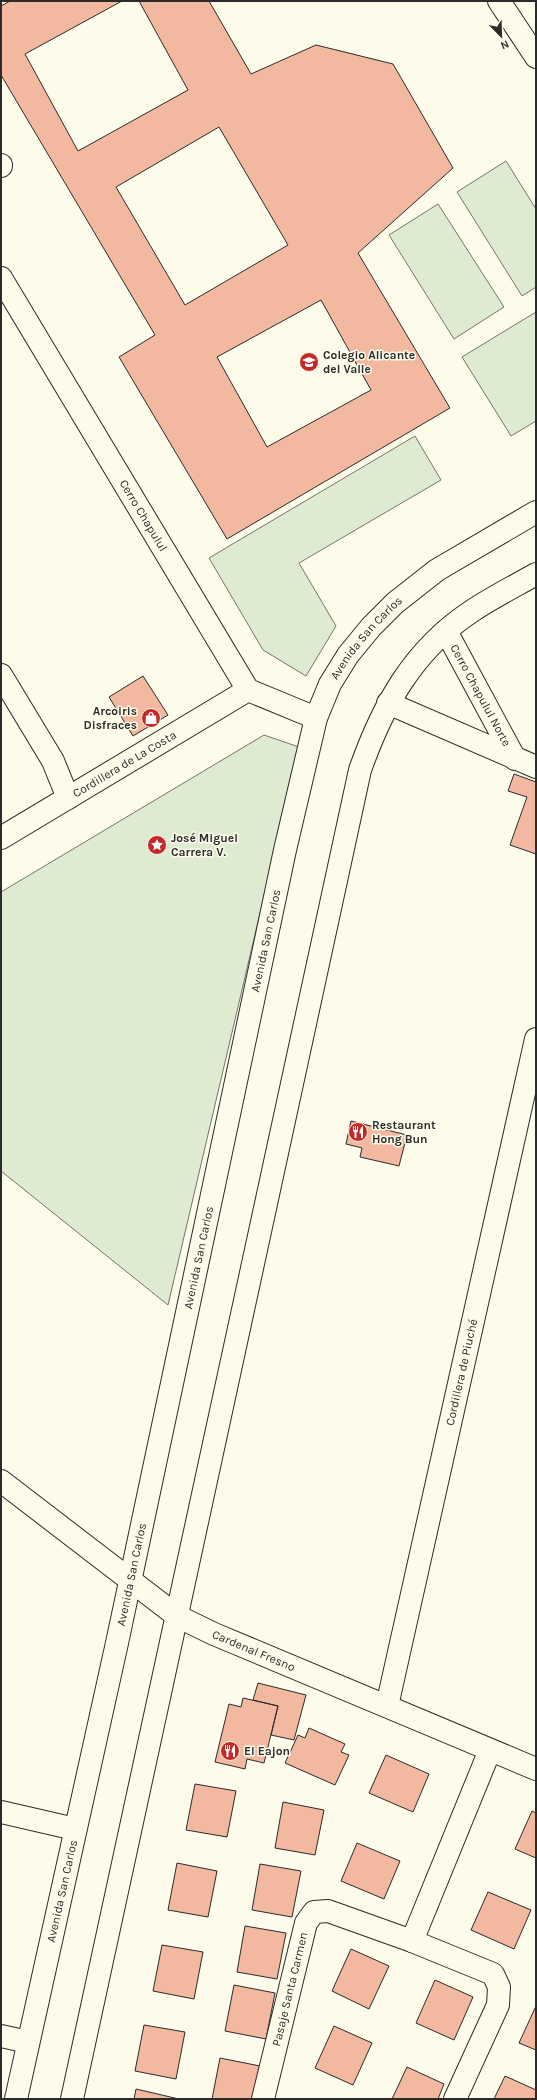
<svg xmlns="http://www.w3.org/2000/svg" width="537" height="2100" font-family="Karla,sans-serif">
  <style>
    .green { fill: #deebd1; stroke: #74746e }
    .building { fill: #f2b8a0; stroke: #2b2b2b; fill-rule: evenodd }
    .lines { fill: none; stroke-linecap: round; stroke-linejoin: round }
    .minor-casing { stroke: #2b2b2b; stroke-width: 24 }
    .major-casing { stroke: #2b2b2b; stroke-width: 24 }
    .minor { stroke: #fdfbea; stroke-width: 22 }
    .major { stroke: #fdfbea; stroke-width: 22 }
    .labels { text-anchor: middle; stroke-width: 3; stroke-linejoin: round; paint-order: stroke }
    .poi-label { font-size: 12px; font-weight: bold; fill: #2b2b2b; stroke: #fdfbea; text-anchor: start }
    .street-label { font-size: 12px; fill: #2b2b2b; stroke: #fdfbea }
  </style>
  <rect width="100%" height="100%" fill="#fdfbea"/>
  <path class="green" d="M506,161L536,209V287L522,296L457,192Z
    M438,204L504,307L454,339L389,235Z
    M536,312V421L511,436L462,357Z
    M415,436L441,480L299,563L336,626L306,676L263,650L209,558Z
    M264,735L299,747L168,1305L1,1171V892Z"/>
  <path class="building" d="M10,1H122L25,54L78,151L188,90L139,1H209L251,74L316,45L393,64L453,168L358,253L450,408L227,539L119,357L155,335L1,75V6ZM219,127L288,245L185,305L116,187ZM321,300L371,390L267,447L217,357Z
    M143,676L168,715L133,736L109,697Z
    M514,774L536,782V854L510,845L527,797L508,791Z
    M351,1121L407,1135L399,1166L360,1157L362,1148L346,1144Z
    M258,1683L306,1695L294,1740L271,1735L278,1706L253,1700Z
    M243,1698L278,1706L264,1763L247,1759L245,1769L215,1762L229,1704L241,1707Z
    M309,1728L345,1744L341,1752L349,1755L335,1785L285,1763L298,1735L305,1738Z
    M386,1755L429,1774L413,1812L369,1793Z
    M195,1784L236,1791L227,1837L186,1830Z
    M283,1802L324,1810L315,1855L275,1848Z
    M532,1811L536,1813V1858L515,1849Z
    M357,1843L400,1861L384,1899L341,1881Z
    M177,1863L217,1871L208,1917L168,1910Z
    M260,1864L301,1871L292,1917L252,1910Z
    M488,1892L531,1910L514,1949L471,1930Z
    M245,1926L286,1933L277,1979L237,1972Z
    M162,1945L203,1952L194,1999L153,1991Z
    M351,1949L389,1966L369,2009L332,1991Z
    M435,1980L473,1997L454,2040L416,2023Z
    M234,1985L275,1993L266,2039L225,2031Z
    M536,2006V2050L519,2043Z
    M144,2025L185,2032L176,2079L135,2071Z
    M334,2026L372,2043L353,2085L315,2068Z
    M220,2058L260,2066L254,2099H212Z
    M407,2067L444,2084L438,2099H392Z
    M505,2076L536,2090V2099H494Z
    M136,2089L179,2099H134Z"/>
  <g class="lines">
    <defs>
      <g id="minor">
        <path d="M499,1L536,57"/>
        <path d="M1,165V166"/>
        <path id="s1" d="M1,278L248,690L316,718"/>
        <path id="s2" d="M446,631L515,759"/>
        <path d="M1,675L53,761L68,798"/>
        <path d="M388,703L536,767"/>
        <path id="s3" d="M1,838L248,690"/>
        <path id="s4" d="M1,1481L177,1616L214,1634L536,1769"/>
        <path id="s5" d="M387,1706L536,1039"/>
        <path d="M1,1812L75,1829"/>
        <path d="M412,1941L490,1750"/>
        <path d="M1,2036L28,2042"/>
        <path id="s6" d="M263,2099L306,1923L314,1912L328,1911L412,1941L493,1974L499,1987L498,2005L455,2099"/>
      </g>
      <g id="major">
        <path id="s7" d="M16,2099L117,1643L285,850L316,718L330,684L348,655L371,627L395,603L437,570L536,512"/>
        <path d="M72,2099L360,770C383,705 413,650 472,611C493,597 515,586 536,574"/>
      </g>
    </defs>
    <use href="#minor" class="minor-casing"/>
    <use href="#major" class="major-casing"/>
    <use href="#minor" class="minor"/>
    <use href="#major" class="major"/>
  </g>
  <defs>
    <symbol id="school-disc" viewBox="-11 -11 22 22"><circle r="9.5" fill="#c62828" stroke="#fdfbea"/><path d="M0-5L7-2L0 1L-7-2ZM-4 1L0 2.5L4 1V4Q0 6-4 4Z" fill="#fff"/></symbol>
    <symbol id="shop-disc" viewBox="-11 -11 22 22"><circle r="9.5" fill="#c62828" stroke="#fdfbea"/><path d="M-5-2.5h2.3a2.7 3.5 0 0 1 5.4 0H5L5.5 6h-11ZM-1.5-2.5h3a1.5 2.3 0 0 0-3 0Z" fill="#fff"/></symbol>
    <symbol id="sight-disc" viewBox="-11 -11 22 22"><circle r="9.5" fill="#c62828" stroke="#fdfbea"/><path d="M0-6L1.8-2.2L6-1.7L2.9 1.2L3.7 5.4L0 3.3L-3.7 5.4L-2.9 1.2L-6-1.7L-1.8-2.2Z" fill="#fff"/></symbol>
    <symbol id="restaurant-disc" viewBox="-11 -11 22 22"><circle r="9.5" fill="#c62828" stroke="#fdfbea"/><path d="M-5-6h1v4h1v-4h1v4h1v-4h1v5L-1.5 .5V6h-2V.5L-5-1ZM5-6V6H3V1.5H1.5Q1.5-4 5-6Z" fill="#fff"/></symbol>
  </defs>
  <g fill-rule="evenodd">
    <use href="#school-disc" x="298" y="351" width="22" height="22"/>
    <use href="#shop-disc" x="140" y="707" width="22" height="22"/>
    <use href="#sight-disc" x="146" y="834" width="22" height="22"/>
    <use href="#restaurant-disc" x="347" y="1121" width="22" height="22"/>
    <use href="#restaurant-disc" x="219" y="1740" width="22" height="22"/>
  </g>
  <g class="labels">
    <g class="poi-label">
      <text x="323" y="359">Colegio Alicante<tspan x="323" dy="14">del Valle</tspan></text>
      <text x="137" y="715" text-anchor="end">Arcoiris<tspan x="137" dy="14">Disfraces</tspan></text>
      <text x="171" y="842">José Miguel<tspan x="171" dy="14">Carrera V.</tspan></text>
      <text x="372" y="1129">Restaurant<tspan x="372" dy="14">Hong Bun</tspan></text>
      <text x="244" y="1755">El Eajon</text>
    </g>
    <g class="street-label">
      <text dy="4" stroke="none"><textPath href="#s1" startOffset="277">Cerro Chapulul</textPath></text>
      <text dy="4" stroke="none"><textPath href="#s7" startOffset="1509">Avenida San Carlos</textPath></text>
      <text dy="4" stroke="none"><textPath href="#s2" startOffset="73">Cerro Chapulul Norte</textPath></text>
      <text dy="4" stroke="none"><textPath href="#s3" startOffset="144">Cordillera de La Costa</textPath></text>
      <text dy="4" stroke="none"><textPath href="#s7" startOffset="1185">Avenida San Carlos</textPath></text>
      <text dy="4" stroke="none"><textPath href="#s7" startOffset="861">Avenida San Carlos</textPath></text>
      <text dy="4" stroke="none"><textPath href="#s5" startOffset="342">Cordillera de Piuché</textPath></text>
      <text dy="4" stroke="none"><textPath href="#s7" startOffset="537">Avenida San Carlos</textPath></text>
      <text dy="4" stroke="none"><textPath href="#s4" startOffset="306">Cardenal Fresno</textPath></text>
      <text dy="4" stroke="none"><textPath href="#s7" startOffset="213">Avenida San Carlos</textPath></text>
      <text dy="4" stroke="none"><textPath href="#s6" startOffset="113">Pasaje Santa Carmen</textPath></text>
    </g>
  </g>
  <rect width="537" height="2100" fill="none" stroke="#2b2b2b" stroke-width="4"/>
  <g transform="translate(501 36) rotate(157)" stroke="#fdfbea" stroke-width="3" paint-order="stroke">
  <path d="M0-3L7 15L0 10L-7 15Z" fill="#2b2b2b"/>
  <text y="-6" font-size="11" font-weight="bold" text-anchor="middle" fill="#2b2b2b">N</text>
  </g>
</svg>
